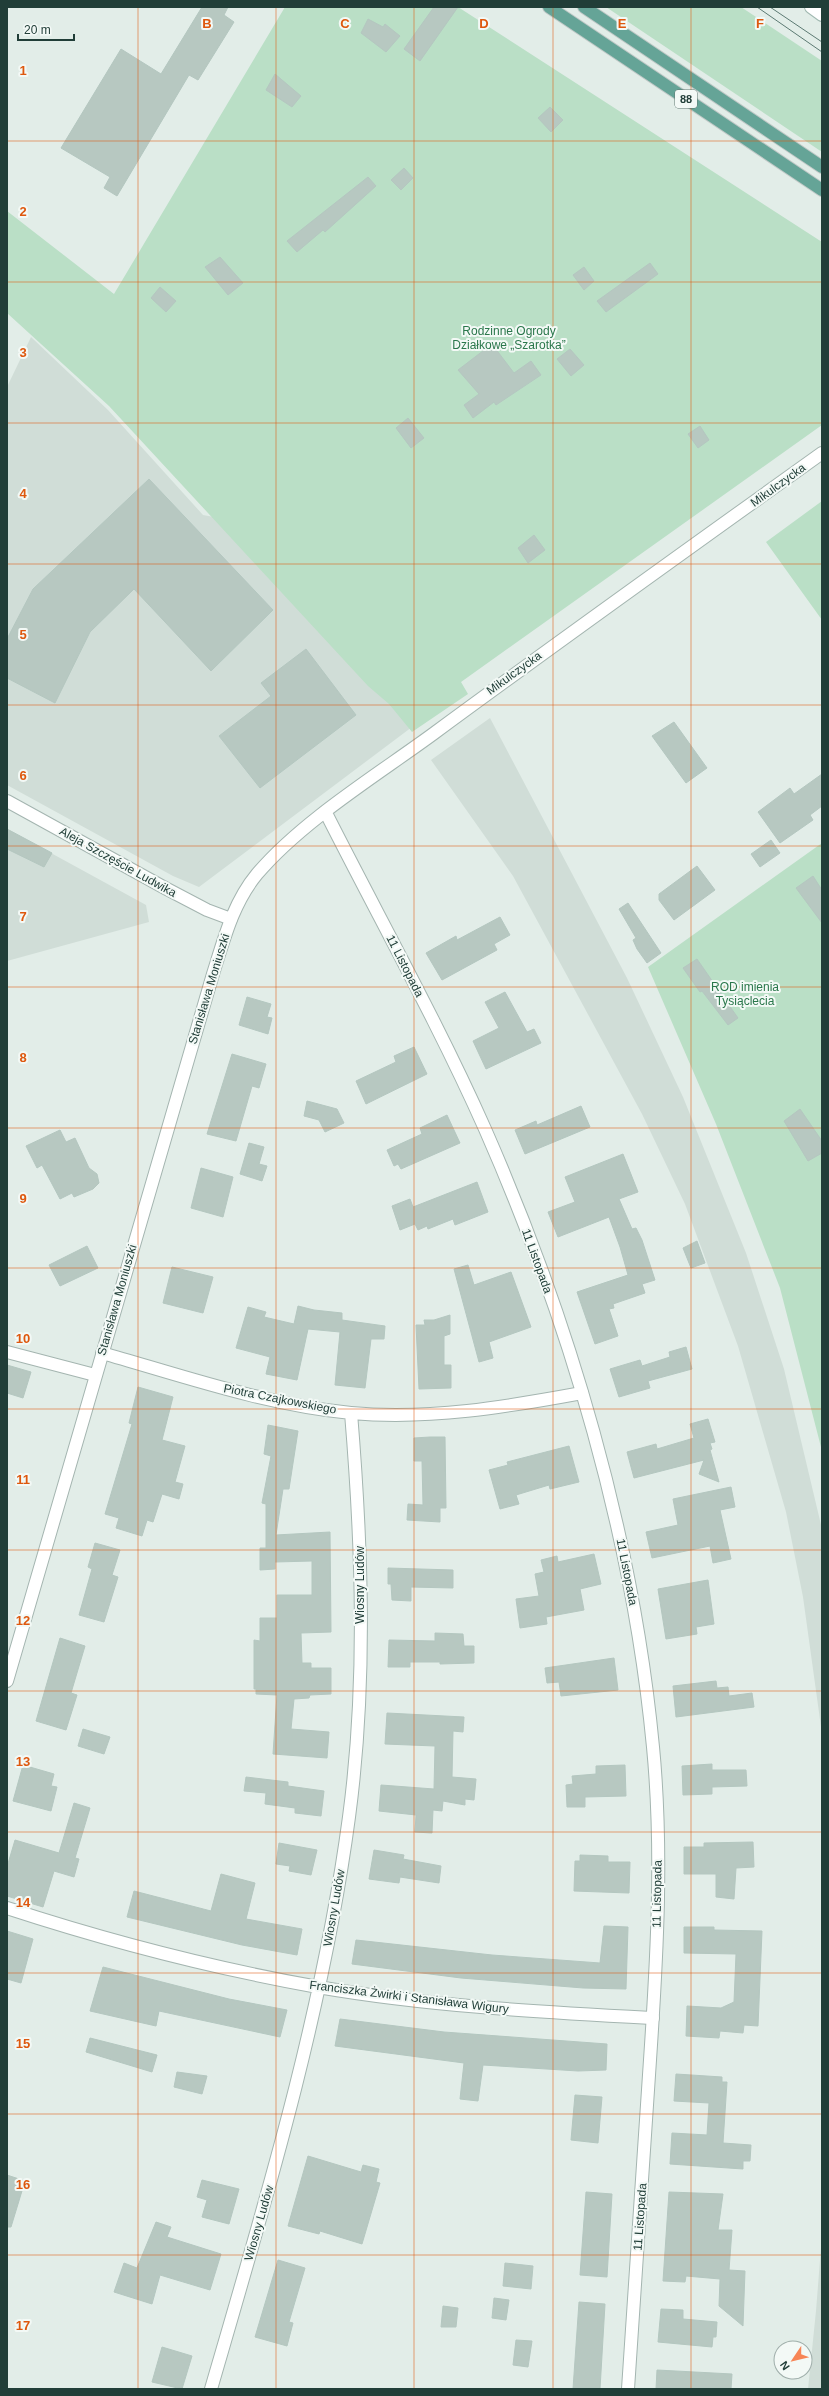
<svg xmlns="http://www.w3.org/2000/svg" width="829" height="2396" font-family="Helvetica,sans-serif">
  <style>
    .built { fill: #d0ddd7 }
    .green { fill: #badfc6 }
    .building { fill: #b7c8c1; stroke: #b4c7c0 }
    .lines { fill: none; stroke-linecap: round; stroke-linejoin: round }
    .minor-casing { stroke: #a4b5b0; stroke-width: 14 }
    .tertiary-casing { stroke: #a4b5b0; stroke-width: 14 }
    .secondary-casing { stroke: #a0b9b1; stroke-width: 14 }
    .primary-casing { stroke: #c1c9c7; stroke-width: 14 }
    .minor { stroke: #fff; stroke-width: 12 }
    .tertiary { stroke: #fff; stroke-width: 12 }
    .secondary { stroke: #fff; stroke-width: 12 }
    .primary { stroke: #65a497; stroke-width: 12 }
    .tram { stroke: #5c7a73; stroke-width: 1 }
    .grid { fill: none; stroke: #de580e; stroke-width: 1; stroke-opacity: 0.55 }
    .labels { text-anchor: middle; stroke-width: 4; stroke-linejoin: round; paint-order: stroke }
    .shield { fill: #f3f9f6; stroke: #607671; stroke-width: 1 }
    .shield-label { font-size: 11px; font-weight: bold; fill: #213e38 }
    .park-label { font-size: 12px; fill: #2a774b; stroke: #f3f9f6 }
    .street-label { font-size: 12px; fill: #213e38; stroke: #f3f9f6 }
    .grid-label { font-size: 13px; text-anchor: middle; font-weight: bold; fill: #de580e; stroke: #f3f9f6; stroke-width: 4; stroke-linejoin: round; paint-order: stroke }
  </style>
  <rect width="100%" height="100%" fill="#e2ede8"/>
  <path class="built" d="M31,337L108,410L203,515L246,523L416,724L199,887L173,876L7,785V387Z
    M490,718L627,978L683,1097L746,1253L784,1369L822,1529V1734L803,1597L786,1512L738,1346L685,1204L642,1114L513,876L431,760Z
    M7,829L146,905L149,922L7,961Z
    M822,2235V2389H808L816,2311Z"/>
  <path class="green" d="M285,7H458L822,242V425L461,682L468,694L412,732L389,704L368,686L109,406L7,313V211L114,294Z
    M606,7H741L822,61V152Z
    M822,501V620L766,542Z
    M822,843V1451L780,1288L716,1124L648,967Z"/>
  <path class="building" d="M202,7H228L224,15L234,22L198,80L189,75L117,196L104,188L110,177L61,148L121,49L161,74Z
    M434,7H458L420,61L404,49Z
    M368,19L383,27L385,24L400,36L386,52L361,33Z
    M275,74L301,96L292,107L266,90Z
    M550,107L563,120L551,132L538,118Z
    M404,168L413,178L401,190L391,180Z
    M368,177L376,186L325,232L323,230L297,252L287,241Z
    M220,257L243,283L228,295L205,267Z
    M650,263L658,274L606,312L597,301Z
    M584,267L594,281L584,290L573,275Z
    M160,287L176,301L166,312L151,298Z
    M492,344L514,373L531,361L541,375L496,405L494,402L473,418L464,405L479,394L458,370Z
    M570,349L584,365L571,376L557,359Z
    M408,418L424,438L411,448L396,428Z
    M700,426L709,440L698,448L688,434Z
    M149,479L273,610L211,671L134,589L90,632L55,703L7,678V639L33,589Z
    M534,535L545,550L528,563L518,548Z
    M306,649L356,715L260,788L219,736L271,696L261,683Z
    M674,722L707,768L686,783L652,736Z
    M822,774V806L810,815L813,820L780,843L758,812L790,788L794,794Z
    M7,829L52,853L44,867L7,849Z
    M771,840L780,853L760,867L751,854Z
    M697,866L715,890L674,920L659,900V894Z
    M813,876L822,890V923L796,888Z
    M628,903L661,953L647,963L637,949L633,940L636,938L619,909Z
    M500,917L510,935L494,944L497,950L442,980L426,953L456,936L457,940Z
    M697,959L738,1018L728,1025L702,991L700,992L683,968Z
    M505,992L527,1032L534,1029L541,1043L486,1069L473,1041L499,1028L485,1002Z
    M247,997L271,1004L267,1017L272,1018L268,1034L239,1025Z
    M414,1047L427,1074L366,1104L356,1081L396,1062L394,1056Z
    M232,1054L266,1064L259,1088L252,1086L236,1141L207,1134Z
    M307,1101L337,1109L344,1123L325,1132L319,1120L304,1116Z
    M581,1106L590,1127L525,1154L515,1130L536,1121L537,1125Z
    M800,1109L822,1141V1153L808,1161L784,1121Z
    M447,1115L460,1143L401,1169L398,1164L394,1166L387,1150L422,1134L420,1128Z
    M60,1130L66,1142L75,1138L89,1168L97,1174L99,1183L93,1189L74,1197L72,1193L60,1199L42,1165L37,1168L26,1146Z
    M249,1143L264,1147L259,1164L267,1166L262,1181L240,1174Z
    M623,1154L638,1192L619,1199L632,1229L636,1228L642,1240L655,1280L642,1284L645,1293L613,1304L614,1308L609,1309L618,1336L595,1344L577,1292L628,1275L620,1247L609,1217L558,1237L548,1212L575,1202L565,1177Z
    M201,1168L233,1177L223,1217L191,1208Z
    M477,1182L488,1212L455,1225L453,1219L428,1229L427,1226L418,1230L415,1224L400,1230L392,1206L410,1199L413,1207Z
    M697,1241L705,1263L691,1268L683,1248Z
    M87,1246L98,1268L60,1286L49,1265Z
    M468,1265L474,1285L511,1272L531,1327L489,1342L493,1358L479,1362L454,1269Z
    M172,1267L213,1277L203,1313L163,1303Z
    M298,1306L314,1310L342,1313V1320L385,1326L384,1339H371L365,1388L335,1385L340,1332L308,1329L297,1380L266,1374L270,1357L236,1348L248,1307L266,1312L264,1317L294,1324Z
    M450,1315V1334L444,1336V1365H451V1388L419,1389L416,1325H425L424,1320H434Z
    M686,1347L692,1369L648,1381L650,1388L619,1397L610,1369L640,1360L642,1366L670,1357L669,1352Z
    M7,1365L31,1372L23,1398L7,1393Z
    M138,1387L173,1397L162,1440L185,1446L175,1482L183,1484L179,1499L162,1494L153,1522L147,1520L142,1536L116,1528L119,1518L105,1514L132,1424L129,1423Z
    M708,1419L715,1442L710,1443L712,1449L710,1450L719,1482L699,1474L704,1460L634,1478L627,1452L656,1444L657,1449L694,1438L690,1424Z
    M268,1425L298,1431L289,1489H283L276,1535L330,1532L331,1632L301,1633L302,1663H311V1668H331V1694L310,1695L309,1698L294,1699L291,1729L329,1732L327,1758L273,1754L277,1695L256,1694V1689H254V1640L260,1641V1618H277V1595H312V1561L275,1562V1569L260,1570V1548H266V1504L262,1503L271,1456L264,1454Z
    M430,1437H445L446,1508H440V1522L407,1520L408,1504L423,1505L422,1461H414V1438Z
    M569,1446L579,1482L550,1489L549,1485L516,1495L519,1504L500,1509L489,1470L508,1465L507,1462Z
    M731,1487L735,1507L720,1510L731,1559L713,1563L710,1546L652,1558L646,1532L678,1525L673,1499Z
    M95,1543L120,1550L112,1575L118,1577L104,1622L79,1615L92,1569L88,1567Z
    M594,1554L601,1584L580,1589L584,1610L546,1617L547,1624L520,1628L516,1599L539,1596L535,1574L544,1572L541,1560L557,1556L558,1562Z
    M388,1568L453,1570V1588L411,1587V1601L392,1600L391,1584H388Z
    M708,1580L714,1624L696,1627L697,1634L666,1639L658,1589Z
    M435,1633L463,1634L464,1646H474V1663L440,1664V1662H410V1667H388L389,1640L435,1641Z
    M60,1638L85,1646L71,1693L77,1695L66,1730L36,1721Z
    M614,1658L618,1690L561,1696L559,1682L547,1683L545,1668Z
    M716,1681L717,1688L728,1687L729,1696L752,1693L754,1707L676,1717L673,1686Z
    M387,1713L464,1717L463,1732L453,1731L452,1777L476,1779L474,1800L465,1799V1805L443,1801L442,1811L433,1810L432,1833L415,1832L416,1815L379,1811L381,1785L434,1789L435,1746L385,1744Z
    M83,1729L110,1737L104,1754L78,1746Z
    M712,1764V1770H746L747,1786L712,1787V1794L683,1795L682,1766Z
    M23,1765L54,1774L51,1786L57,1787L51,1811L13,1801Z
    M625,1765L626,1796L585,1797V1807H567L566,1785L573,1784L572,1776L596,1774V1766Z
    M246,1777L288,1782V1786L324,1791L321,1816L295,1813V1808L265,1804L266,1793L244,1791Z
    M74,1803L90,1808L75,1858L79,1859L74,1877L54,1871L43,1907L7,1896V1867L15,1840L59,1853Z
    M753,1842L754,1867L736,1868L734,1899L716,1897V1874H684V1847H704V1843Z
    M279,1843L317,1850L311,1875L289,1871L290,1866L276,1864Z
    M374,1850L404,1855L403,1859L441,1866L439,1883L400,1877L399,1883L369,1879Z
    M580,1855L608,1856V1862H630L629,1893L574,1891L575,1861H580Z
    M221,1874L255,1883L246,1919L302,1929L297,1955L242,1945L127,1917L134,1891L211,1911Z
    M604,1926L628,1927L626,1989L583,1988L461,1978L352,1964L356,1940L492,1955L600,1963Z
    M684,1927H714V1930L762,1931L758,2026L744,2025L743,2033L720,2031L719,2038L686,2036L687,2006L721,2008L734,2002L736,1954L684,1953Z
    M7,1931L33,1939L21,1983L7,1979Z
    M103,1967L229,1999L287,2010L280,2037L159,2011L156,2026L90,2011Z
    M340,2019L444,2032L607,2044L606,2070L578,2071L483,2065L478,2101L460,2099L464,2063L335,2046Z
    M90,2038L157,2055L152,2072L86,2052Z
    M177,2072L207,2076L202,2094L174,2087Z
    M676,2074L722,2077V2082H727L723,2143L751,2145L750,2161H743V2169L670,2164L672,2133L707,2135L709,2103L674,2101Z
    M575,2095L602,2097L598,2143L571,2140Z
    M308,2156L361,2172L363,2165L379,2169L376,2182L380,2183L362,2244L320,2231L319,2234L288,2226Z
    M7,2175L25,2181L11,2227H7Z
    M202,2180L239,2189L229,2224L202,2217L207,2200L197,2197Z
    M586,2192L612,2194L607,2277L580,2275Z
    M669,2192L723,2194L718,2230H732L729,2270L745,2271L743,2326L719,2306L720,2279L686,2276L685,2282L663,2281Z
    M156,2222L171,2227L167,2237L221,2254L210,2290L160,2275L152,2304L114,2292L124,2263L137,2268Z
    M278,2260L305,2268L289,2322L293,2323L287,2346L255,2337Z
    M505,2263L533,2266L531,2289L503,2286Z
    M494,2298L509,2300L506,2320L492,2318Z
    M579,2302L605,2304L600,2389H573Z
    M443,2306L458,2308L456,2327H441Z
    M661,2309L683,2310V2319L717,2322L716,2337H713L712,2347L658,2342Z
    M516,2340L532,2341L528,2367L513,2365Z
    M162,2347L192,2356L182,2389L152,2382Z
    M657,2370L732,2374L731,2389H656Z"/>
  <g class="lines">
    <defs>
      <path id="minor" d="M7,801L165,888L207,910L231,919
        M7,1352L95,1375
        M102,1353C183,1376 266,1405 351,1413C429,1420 506,1407 582,1393
        M7,1908C108,1941 212,1968 318,1987C428,2006 541,2012 653,2018
        M211,2389C266,2200 323,2012 349,1817C367,1683 362,1546 351,1413"/>
      <path id="tertiary" d="M326,813C379,918 437,1021 485,1129C570,1322 633,1537 653,1747C663,1851 657,1956 650,2060C643,2170 635,2279 628,2389
        M7,1681L213,974C224,939 233,903 257,874C302,821 377,775 433,734C562,639 692,546 822,453"/>
      <path id="secondary" d="M811,7L822,15"/>
      <path id="primary" d="M549,7L822,190
        M584,7L822,167"/>
    </defs>
    <use href="#minor" class="minor-casing"/>
    <use href="#tertiary" class="tertiary-casing"/>
    <use href="#secondary" class="secondary-casing"/>
    <use href="#primary" class="primary-casing"/>
    <use href="#minor" class="minor"/>
    <use href="#tertiary" class="tertiary"/>
    <use href="#secondary" class="secondary"/>
    <use href="#primary" class="primary"/>
    <path class="tram" d="M757,7L822,52
      M770,7L822,42"/>
  </g>
  <path class="grid" d="M138,7V2389M276,7V2389M414,7V2389M553,7V2389M691,7V2389M7,141H822M7,282H822M7,423H822M7,564H822M7,705H822M7,846H822M7,987H822M7,1128H822M7,1268H822M7,1409H822M7,1550H822M7,1691H822M7,1832H822M7,1973H822M7,2114H822M7,2255H822"/>
  <g class="labels">
    <rect class="shield" x="675" y="90" width="22" height="18" rx="3"/>
    <g class="shield-label">
      <text x="686" y="103">88</text>
    </g>
    <g class="park-label">
      <text x="509" y="335">Rodzinne Ogrody<tspan x="509" dy="14">Działkowe „Szarotka”</tspan></text>
      <text x="745" y="991">ROD imienia<tspan x="745" dy="14">Tysiąclecia</tspan></text>
    </g>
    <g class="street-label">
      <text transform="translate(778 485) rotate(-36)" y="4">Mikulczycka</text>
      <text transform="translate(514 673) rotate(-36)" y="4">Mikulczycka</text>
      <text transform="translate(118 862) rotate(29)" y="4">Aleja Szczęście Ludwika</text>
      <text transform="translate(405 966) rotate(63)" y="4">11 Listopada</text>
      <text transform="translate(209 989) rotate(-73)" y="4">Stanisława Moniuszki</text>
      <text transform="translate(537 1261) rotate(70)" y="4">11 Listopada</text>
      <text transform="translate(117 1300) rotate(-74)" y="4">Stanisława Moniuszki</text>
      <text transform="translate(280 1399) rotate(11)" y="4">Piotra Czajkowskiego</text>
      <text transform="translate(627 1572) rotate(79)" y="4">11 Listopada</text>
      <text transform="translate(360 1585) rotate(-90)" y="4">Wiosny Ludów</text>
      <text transform="translate(657 1894) rotate(-89)" y="4">11 Listopada</text>
      <text transform="translate(334 1908) rotate(-80)" y="4">Wiosny Ludów</text>
      <text transform="translate(409 1997) rotate(7)" y="4">Franciszka Żwirki i Stanisława Wigury</text>
      <text transform="translate(640 2217) rotate(-86)" y="4">11 Listopada</text>
      <text transform="translate(259 2223) rotate(-74)" y="4">Wiosny Ludów</text>
    </g>
  </g>
  <g class="grid-label">
    <text x="207" y="28">B</text>
    <text x="345" y="28">C</text>
    <text x="484" y="28">D</text>
    <text x="622" y="28">E</text>
    <text x="760" y="28">F</text>
    <text x="23" y="75">1</text>
    <text x="23" y="216">2</text>
    <text x="23" y="357">3</text>
    <text x="23" y="498">4</text>
    <text x="23" y="639">5</text>
    <text x="23" y="780">6</text>
    <text x="23" y="921">7</text>
    <text x="23" y="1062">8</text>
    <text x="23" y="1203">9</text>
    <text x="23" y="1343">10</text>
    <text x="23" y="1484">11</text>
    <text x="23" y="1625">12</text>
    <text x="23" y="1766">13</text>
    <text x="23" y="1907">14</text>
    <text x="23" y="2048">15</text>
    <text x="23" y="2189">16</text>
    <text x="23" y="2330">17</text>
  </g>
  <rect width="829" height="2396" fill="none" stroke="#213e38" stroke-width="16"/>
  <g transform="translate(793 2360) rotate(235)"><circle r="19" fill="#f3f9f6" stroke="#9faeaa"/>
  <path d="M0-3L7 15L0 10L-7 15Z" fill="#f78556"/>
  <text y="-6" font-size="11" font-weight="bold" text-anchor="middle" fill="#213e38">N</text>
  </g>
  <path d="M18 34v6h56v-6" fill="none" stroke="#213e38" stroke-width="2"/>
  <text x="24" y="34" font-size="12" fill="#213e38" stroke="#f3f9f6" stroke-width="3" paint-order="stroke">20 m</text>
</svg>
